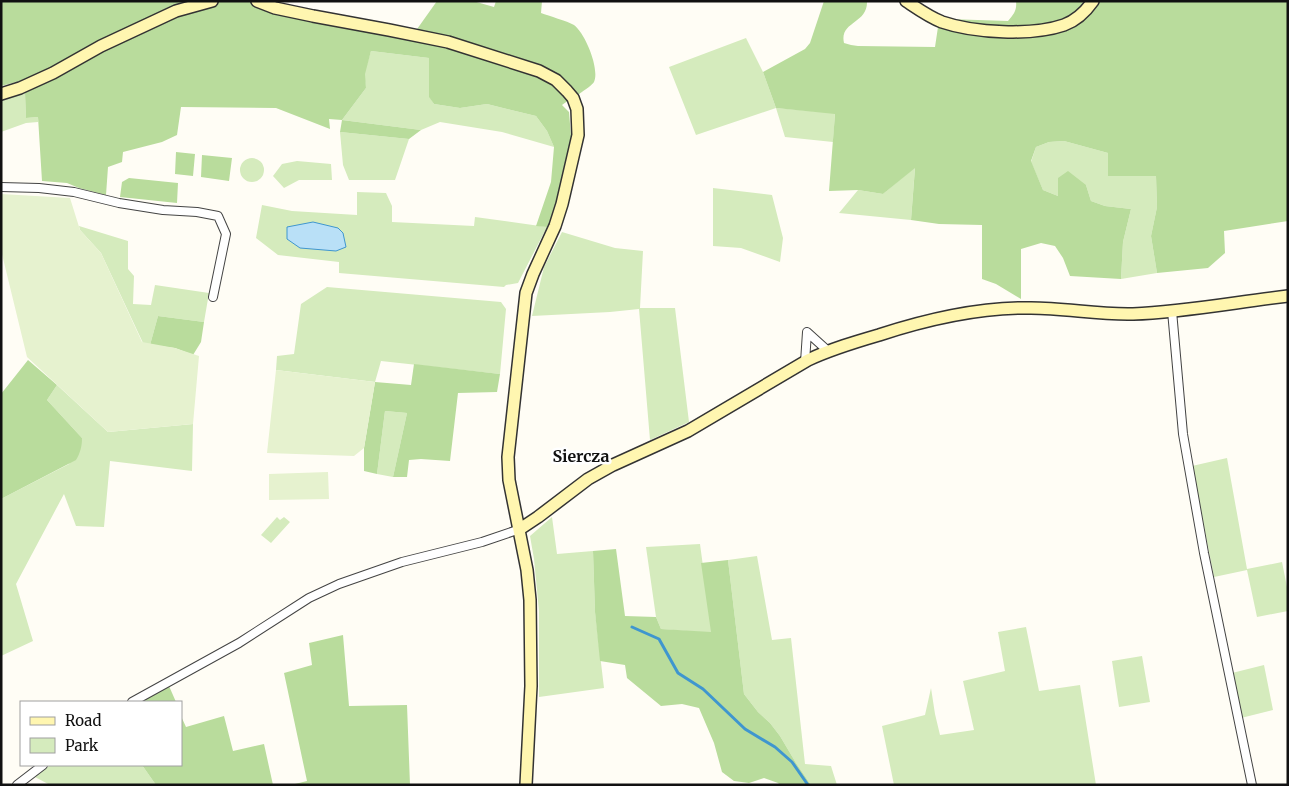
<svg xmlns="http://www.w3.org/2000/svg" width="1289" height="786" font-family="Merriweather,serif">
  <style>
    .green { fill: #d5ebbd }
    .forest { fill: #b9dc9c }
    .pitch { fill: #e6f2cf }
    .water { fill: #b9e0f7; stroke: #3f96cf }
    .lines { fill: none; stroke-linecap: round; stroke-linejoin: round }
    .stream { stroke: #3f96cf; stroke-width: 3 }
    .street-casing { stroke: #444; stroke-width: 10 }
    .secondary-casing { stroke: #333; stroke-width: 14 }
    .street { stroke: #fff; stroke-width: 8 }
    .secondary { stroke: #fff6b0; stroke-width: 11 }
    .labels { text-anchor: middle; stroke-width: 5; stroke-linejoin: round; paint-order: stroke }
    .quarter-label { font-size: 16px; font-weight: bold; fill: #111; stroke: #fff }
  </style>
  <rect width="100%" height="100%" fill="#fffdf5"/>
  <path class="green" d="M746,38L763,72L776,108L835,113L833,142L785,137L776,108L696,135L669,67Z
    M371,51L429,58V96L434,104L460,108L487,104L536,116L547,131L554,147L502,132L440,122L421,130L342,120L366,88L364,74Z
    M25,93L26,118L38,117V122L26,123L1,132V101Z
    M340,132L409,139L395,180H349L343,165Z
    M1064,141L1108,153V176H1156L1157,207L1151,236L1157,273L1121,279L1123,242L1131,209L1105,206L1091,201L1086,185L1058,196L1043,190L1031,162L1036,147L1049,142Z
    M240 170a12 12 0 1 1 24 0a12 12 0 1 1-24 0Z
    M297,161L331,164L332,180H299L284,188L273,176L282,164Z
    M915,167L911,220L839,213L858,190L883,194Z
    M713,188L772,195L783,238L780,262L741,248L713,246Z
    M357,192L386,193L392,206V222L474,226L475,217L547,227L518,283L506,285L504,287L339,273V262L278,255L256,238L262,205L292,211L357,215Z
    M79,226L128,241V269L134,276L133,304L151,305L155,285L209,293L204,322L158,316L150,345L143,343L101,253L80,230Z
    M562,232L615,248L643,251L640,308H675L689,422L650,440L639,309L610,312L532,316L544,267Z
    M327,287L501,302L506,309L500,374L381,361L375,382L276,370L277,356L294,354L301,304Z
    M57,385L108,432L193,424L192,471L110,461L104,527L76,526L64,494L16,584L33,641L1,656V499L69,464L82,438L47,400Z
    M385,411L407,413L393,477L377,474Z
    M1227,458L1247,569L1282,562L1288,592V611L1257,617L1247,570L1214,577L1192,466Z
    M277,517L280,520L284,517L290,522L271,543L261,535Z
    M552,517L557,554L593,551L595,612L604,688L539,697V611L534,559L530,536Z
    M700,544L712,633L661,629L656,617L646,547Z
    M757,556L772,640L791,638L805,764L831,766L837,785H811L796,763L780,736L770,723L758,712L744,694L728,560Z
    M1026,627L1039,691L1080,685L1096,785H894L882,726L925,715L931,688L935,714L940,735L974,730L963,681L1005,671L998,632Z
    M1142,656L1150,702L1119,707L1112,661Z
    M1264,665L1273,710L1241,718L1232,673Z
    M50,765H142L156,785H50L35,777Z"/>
  <path class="forest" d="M1,1H249L268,10L410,39L437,1H473L494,7L496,1H542L541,13C549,16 567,21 574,25C585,33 600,69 594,82C590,88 569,100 562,105L569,112L571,136L570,156L560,200L547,227L536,226L551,182L554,147L547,131L536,116L487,104L460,108L434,104L429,97V58L371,51L365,74L366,88L342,120L421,130L409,139L340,132L342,120L329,119L330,129L276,108L181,107L177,135L162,142L123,152L122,162L108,167L106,195L79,188L67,183L42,181L38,117L26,118L25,93L20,81L1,86Z
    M824,1H867C868,24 839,21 844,43L851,45L858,46L935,47L938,27L947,19L1008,21C1014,14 1017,10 1016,1H1288V221L1224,231L1225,253L1208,268L1157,273L1151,236L1157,207L1156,176H1108V153L1064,141L1049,142L1036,147L1031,161L1043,190L1058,196V178L1068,171L1086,185L1091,201L1105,206L1131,209L1123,242L1121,279L1070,276L1063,258L1055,246L1041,243L1021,249V299L996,284L982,279V225L939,224L911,220L915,168L883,194L858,190L829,191L835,114L776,108L763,72L805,49L810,43Z
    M176,152L195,154L193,176L175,174Z
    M202,155L232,158L229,181L201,177Z
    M129,178L178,183L177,203L120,197L122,182Z
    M158,316L204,322L201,342L193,355L175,348L150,345Z
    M28,360L57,385L47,400L82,438C82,447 80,453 76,460L1,499V394Z
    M414,364L500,374L497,392L458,393L450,461L421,459L409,460L407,477H393L407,413L385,411L377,474L364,471V448L375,382L411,385Z
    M616,549L625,616L656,617L661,629L711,632L701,563L728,560L744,694L758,712L770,723L780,736L796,763L811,785H780L778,783L764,778L749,783L734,781L722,772L714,743L699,708L682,704L661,706L627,678L625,665L600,661L595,612L593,551Z
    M343,635L349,706L407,705L410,785H291L307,781L284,673L312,665L309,643Z
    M169,686L176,702H140Z
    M181,716L186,727L224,716L233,751L264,744L273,785H156L142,765H181Z"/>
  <path class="pitch" d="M1,194L70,198L80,230L101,253L142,342L175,348L199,356L193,424L108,432L27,357L1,250Z
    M276,370L375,382L364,448L354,456L267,453Z
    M328,472L329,499L269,500V474Z"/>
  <path class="water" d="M313,222L338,228L343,233L346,247L336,251L300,248L287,239V227Z"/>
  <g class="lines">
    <path class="stream" d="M632,627L659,639L678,673L703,689L745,729L775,747L792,762L808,785"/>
    <defs>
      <path id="street" d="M1,187L39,188L74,192L119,203L163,210L197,212L218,216L226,234L213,297
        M1172,311L1183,434L1204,553L1252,785
        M805,362L807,332L828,351
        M132,702L239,643L309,598L339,584L402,562L482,542L520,529
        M17,785L43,765"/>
      <path id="secondary" d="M257,1L275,8L313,16L389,30L448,42L539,71L556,80L567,91L573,98L577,109L578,135L562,204L555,226L533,274L526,293L508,457L509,480L527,570L530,600L531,686L526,785
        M906,1C918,9 929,17 942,22C974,33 1032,36 1064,25C1075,21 1086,11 1093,1
        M1,94L20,88L53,73L101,46L176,11L212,1
        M520,529L538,517L588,479L613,465L688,431L808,360C831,349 855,342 879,335C928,319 979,307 1031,308C1065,308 1099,315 1133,314C1185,312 1236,302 1288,296"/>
    </defs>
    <use href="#street" class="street-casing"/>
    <use href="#secondary" class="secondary-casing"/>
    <use href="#street" class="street"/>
    <use href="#secondary" class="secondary"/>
  </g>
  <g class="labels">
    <g class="quarter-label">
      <text x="581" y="462">Siercza</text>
    </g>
  </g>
  <rect width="1289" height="786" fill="none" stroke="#111111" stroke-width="5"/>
  <rect x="20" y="701" width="162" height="65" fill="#ffffff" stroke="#a0a0a0"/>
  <rect x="30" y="717" width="25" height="8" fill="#fff6b0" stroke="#a0a0a0"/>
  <text x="65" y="726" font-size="15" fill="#111111">Road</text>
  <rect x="30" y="738" width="25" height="15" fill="#d5ebbd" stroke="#a0a0a0"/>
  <text x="65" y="751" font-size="15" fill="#111111">Park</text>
</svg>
